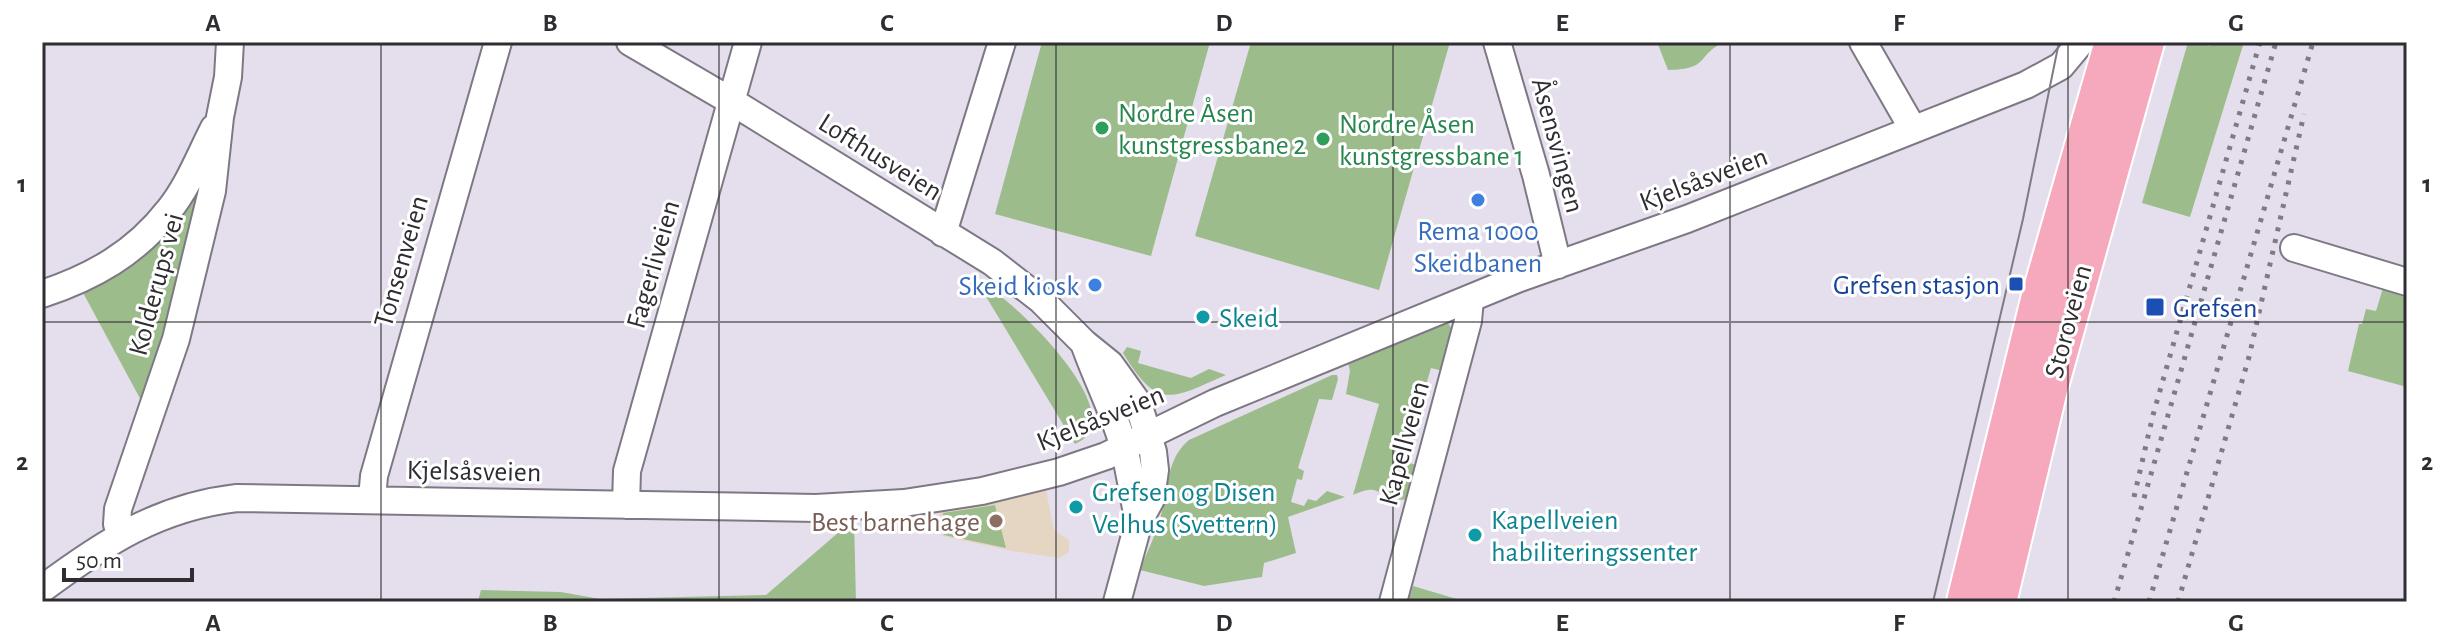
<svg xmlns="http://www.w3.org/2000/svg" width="2449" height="644" font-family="'Alegreya Sans',sans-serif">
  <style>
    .education { fill: #e5d6c4 }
    .green { fill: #9dbc8b }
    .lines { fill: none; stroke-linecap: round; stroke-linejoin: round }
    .minor-casing { stroke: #7e7884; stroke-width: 30 }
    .highway-casing { stroke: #fff; stroke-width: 42 }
    .minor { stroke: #fff; stroke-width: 26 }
    .highway { stroke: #f6a9bc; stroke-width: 38 }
    .tram { stroke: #7f7b84; stroke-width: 2 }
    .rail { stroke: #7f7b84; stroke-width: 5; stroke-dasharray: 4 8; stroke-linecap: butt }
    .grid { fill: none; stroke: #2f2d32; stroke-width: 2; stroke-opacity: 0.55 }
    .leisure-dot { fill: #2e9e5b; stroke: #fff; stroke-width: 3 }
    .shop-dot { fill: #3f7fe0; stroke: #fff; stroke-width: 3 }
    .transit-dot { fill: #1a4fb4; stroke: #fff; stroke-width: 3 }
    .culture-dot { fill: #0f9aa8; stroke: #fff; stroke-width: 3 }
    .education-dot { fill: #8d6e63; stroke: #fff; stroke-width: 3 }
    .labels { text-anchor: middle; stroke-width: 6; stroke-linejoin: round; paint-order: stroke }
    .leisure-label { font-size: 28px; fill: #27864d; stroke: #fff; text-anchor: start }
    .street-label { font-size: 28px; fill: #2f2d32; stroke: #fff }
    .shop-label { font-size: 28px; fill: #366cbe; stroke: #fff }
    .transit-label { font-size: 28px; fill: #164399; stroke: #fff; text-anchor: end }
    .culture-label { font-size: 28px; fill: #0d838f; stroke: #fff; text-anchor: start }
    .education-label { font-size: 28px; fill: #785e54; stroke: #fff; text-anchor: end }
    .neatline { fill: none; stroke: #2f2d32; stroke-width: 3 }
    .grid-label { font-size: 26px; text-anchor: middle; font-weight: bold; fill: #2f2d32 }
  </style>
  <rect width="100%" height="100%" fill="#e5dfed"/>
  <path class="education" d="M1046,490L1054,530L1069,540V552L1059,558L1012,551L942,536L940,512Z"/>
  <path class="green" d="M1042,42H1210L1151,256L995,214Z
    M1251,42H1450L1379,290L1195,236Z
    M1657,42H1724C1695,56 1711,69 1668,70Z
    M2188,42H2200L2210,46L2212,42H2244L2190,217L2142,203Z
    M206,171L177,308L143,404L81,289Z
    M976,280C1008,293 1139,418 1075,444Z
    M2383,288L2407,294V387L2348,371L2359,324H2362L2366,309L2376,311Z
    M1447,321L1456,336L1447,372L1431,368L1404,461L1419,466L1412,500L1387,499C1375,486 1368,489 1353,495L1379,404L1346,394L1350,371L1346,354Z
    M1127,347L1141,351L1138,363L1191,378L1209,369L1226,375C1171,399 1158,411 1123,353Z
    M1332,375H1337L1338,379L1332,400L1319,399L1298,468L1304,471L1302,480L1297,479L1291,502L1304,506L1308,499L1316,501L1327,491L1345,497L1288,517L1296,553L1264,563L1262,577L1204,586L1140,570C1146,554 1154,539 1159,522C1168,495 1165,459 1189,440Z
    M995,505L1006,548L944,535L943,513Z
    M854,519L856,602H355L389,599L478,601L481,590L561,592L600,599L766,595Z
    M1413,586L1467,602H1408Z"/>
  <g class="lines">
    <defs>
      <path id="minor" d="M630,42L731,101L992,262L1041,300L1084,343L1110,364L1138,403L1153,452L1155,470L1151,499L1139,521L1117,602
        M1497,42L1536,175L1558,265
        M1863,42L1913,129
        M943,233L1002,42
        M2294,248L2407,282
        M42,294C93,277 136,253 169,210C188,187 200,155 214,128
        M1084,343C1096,378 1114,411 1124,448C1130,472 1133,497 1139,521
        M372,499L374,476L498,42
        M626,505L627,471L748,42
        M121,535L117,524L118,509L176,339L212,191L220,117L228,77L230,42
        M42,589C104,543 158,507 237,498L816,508L904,503L982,491L1059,472L1106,456L1215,403L1517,279L1687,219L2026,85L2061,66L2081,42
        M1393,602L1468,321L1470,299"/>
      <path id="highway" d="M1966,602L2041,296L2114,42
        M1997,602L2047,393L2145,42"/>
    </defs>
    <use href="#minor" class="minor-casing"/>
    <use href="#highway" class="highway-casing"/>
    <use href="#minor" class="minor"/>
    <use href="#highway" class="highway"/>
    <path class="tram" d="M1933,602L2023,219L2059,42"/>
    <path class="rail" d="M2134,497L2153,415L2260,42
      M2114,602L2276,42
      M2149,602L2313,42
      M2178,602L2249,357L2304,114"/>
  </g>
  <path class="grid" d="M381,42V602M719,42V602M1056,42V602M1393,42V602M1730,42V602M2068,42V602M42,322H2407"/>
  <g class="leisure-dot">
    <circle cx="1102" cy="128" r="8"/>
    <circle cx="1323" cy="139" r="8"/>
  </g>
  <g class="shop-dot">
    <circle cx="1478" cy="200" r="8"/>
    <circle cx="1095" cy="285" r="8"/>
  </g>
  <g class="transit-dot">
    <rect x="2008" y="276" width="16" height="16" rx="4"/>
    <rect x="2145" y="297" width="20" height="20" rx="4"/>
  </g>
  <g class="culture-dot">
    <circle cx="1203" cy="317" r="8"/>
    <circle cx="1076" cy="507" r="8"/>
    <circle cx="1475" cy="535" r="8"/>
  </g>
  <circle class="education-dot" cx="996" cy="521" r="8"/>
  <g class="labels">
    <g class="leisure-label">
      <text x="1118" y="122">Nordre Åsen<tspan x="1118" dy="32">kunstgressbane 2</tspan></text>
      <text x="1339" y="133">Nordre Åsen<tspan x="1339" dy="32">kunstgressbane 1</tspan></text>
    </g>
    <g class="street-label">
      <text transform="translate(1559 145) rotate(75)" y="10">Åsensvingen</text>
      <text transform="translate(881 156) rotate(32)" y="10">Lofthusveien</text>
      <text transform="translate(1703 178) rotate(-21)" y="10">Kjelsåsveien</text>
      <text transform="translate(400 261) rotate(-74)" y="10">Tonsenveien</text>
      <text transform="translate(652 264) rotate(-74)" y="10">Fagerliveien</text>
      <text transform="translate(155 284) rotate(-75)" y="10">Kolderups vei</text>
      <text transform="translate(2067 321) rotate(-75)" y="10">Storoveien</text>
      <text transform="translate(1100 417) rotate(-22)" y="10">Kjelsåsveien</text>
      <text transform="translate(1403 443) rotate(-75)" y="10">Kapellveien</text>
      <text transform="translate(474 470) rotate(1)" y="10">Kjelsåsveien</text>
    </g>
    <g class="shop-label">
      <text x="1478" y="240">Rema 1000<tspan x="1478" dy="32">Skeidbanen</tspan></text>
      <text x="1079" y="295" text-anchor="end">Skeid kiosk</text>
    </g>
    <g class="transit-label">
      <text x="2000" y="294">Grefsen stasjon</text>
      <text x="2173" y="317" text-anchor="start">Grefsen</text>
    </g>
    <g class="culture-label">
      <text x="1219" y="327">Skeid</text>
      <text x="1092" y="501">Grefsen og Disen<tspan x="1092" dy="32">Velhus (Svettern)</tspan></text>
      <text x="1491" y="529">Kapellveien<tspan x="1491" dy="32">habiliteringssenter</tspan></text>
    </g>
    <g class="education-label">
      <text x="980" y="531">Best barnehage</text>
    </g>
  </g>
  <rect width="2449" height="644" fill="none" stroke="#ffffff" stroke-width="88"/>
  <path d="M64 568v12h128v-12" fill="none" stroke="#2f2d32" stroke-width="4"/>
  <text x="76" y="568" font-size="24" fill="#2f2d32" stroke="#ffffff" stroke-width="6" paint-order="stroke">50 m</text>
  <rect x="44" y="44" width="2361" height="556" class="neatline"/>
  <g class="grid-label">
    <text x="213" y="31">A</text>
    <text x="550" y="31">B</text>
    <text x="887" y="31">C</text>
    <text x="1224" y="31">D</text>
    <text x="1562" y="31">E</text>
    <text x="1899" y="31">F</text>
    <text x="2236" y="31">G</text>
    <text x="22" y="192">1</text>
    <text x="2427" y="192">1</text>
    <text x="22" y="470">2</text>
    <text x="2427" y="470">2</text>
    <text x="213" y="631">A</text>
    <text x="550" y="631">B</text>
    <text x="887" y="631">C</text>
    <text x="1224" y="631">D</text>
    <text x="1562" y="631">E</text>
    <text x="1899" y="631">F</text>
    <text x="2236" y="631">G</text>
  </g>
</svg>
